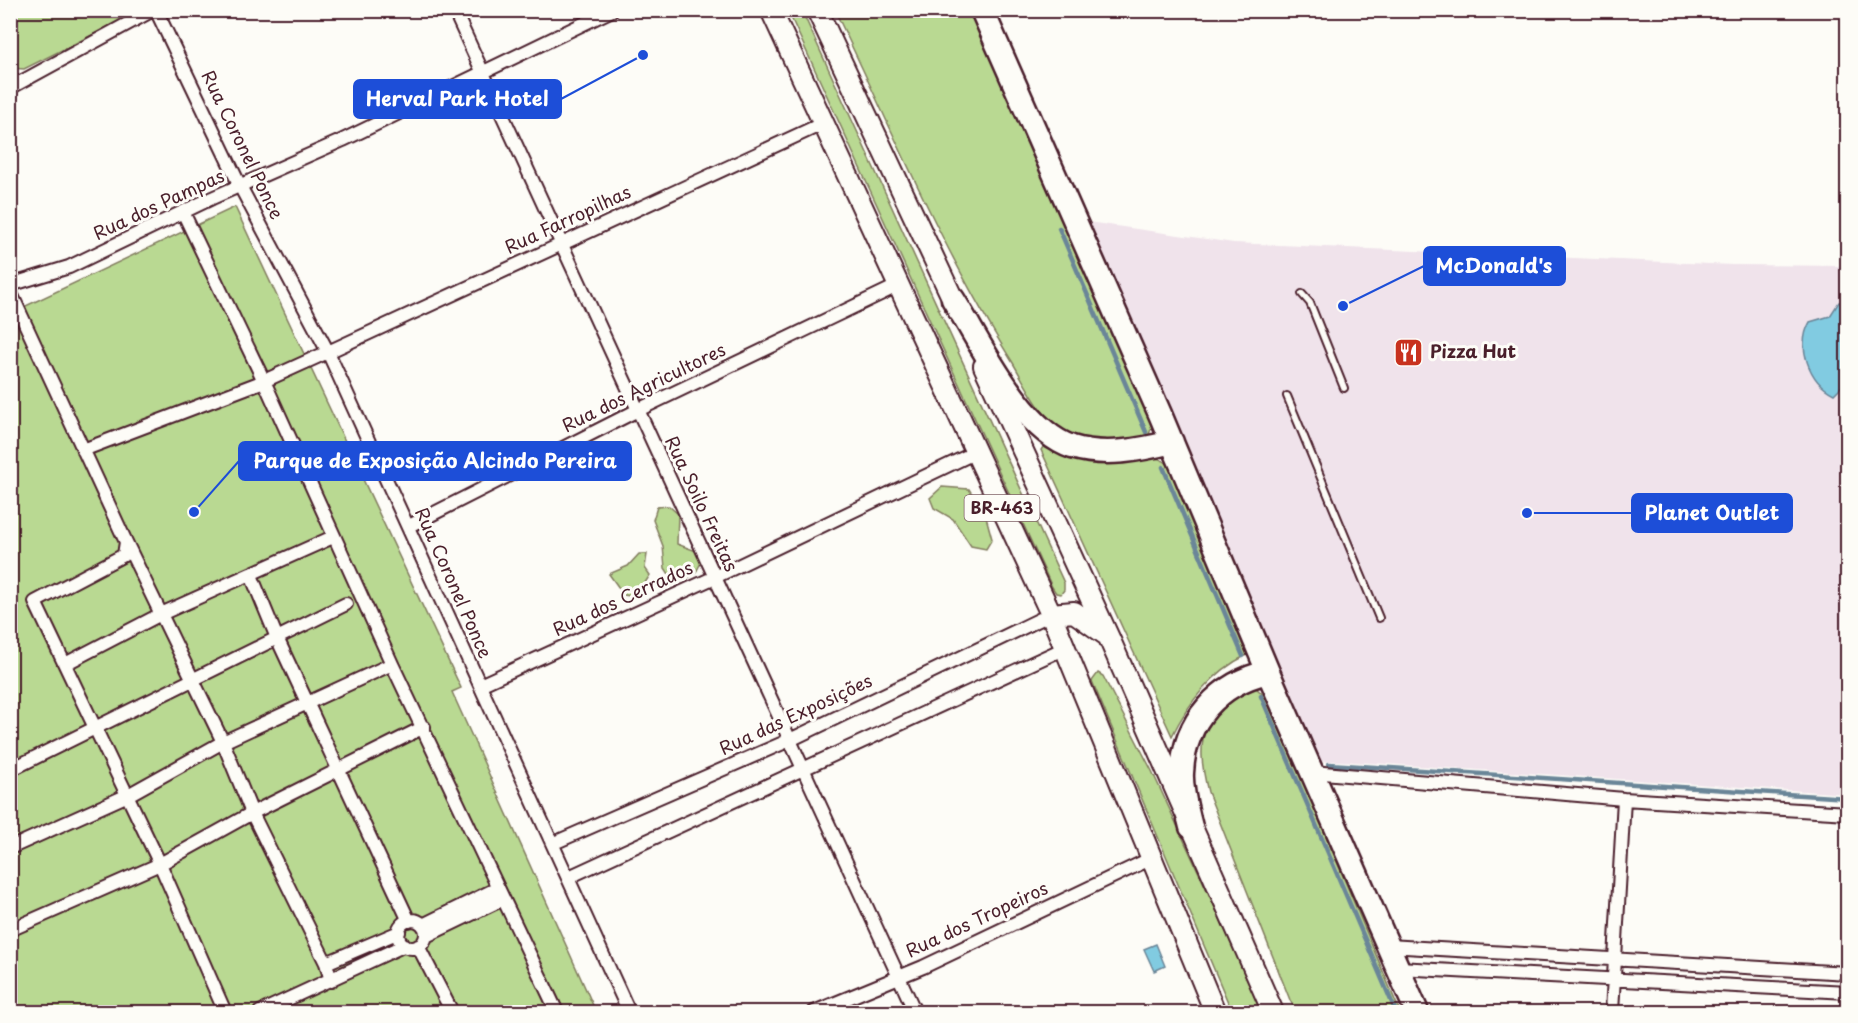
<svg xmlns="http://www.w3.org/2000/svg" width="1858" height="1023" font-family="'Playpen Sans',sans-serif">
  <style>
    .built { fill: #f0e3eb }
    .green { fill: #b9d992; stroke: #827c5e; stroke-width: 1.5 }
    .water { fill: #81cbe1; stroke: #6b8698; stroke-width: 1.5 }
    .lines { fill: none; stroke-linecap: round; stroke-linejoin: round }
    .stream { stroke: #6b8698; stroke-width: 4.5 }
    .lane-casing { stroke: #4a1f2b; stroke-width: 10 }
    .street-casing { stroke: #4a1f2b; stroke-width: 16 }
    .primary-casing { stroke: #4a1f2b; stroke-width: 24 }
    .highway-casing { stroke: #4a1f2b; stroke-width: 27 }
    .lane { stroke: #fdfcf7; stroke-width: 6 }
    .street { stroke: #fdfcf7; stroke-width: 12 }
    .primary { stroke: #fdfcf7; stroke-width: 20 }
    .highway { stroke: #fdfcf7; stroke-width: 22 }
    .labels { text-anchor: middle; stroke-width: 6; stroke-linejoin: round; paint-order: stroke }
    .shield { fill: #fdfcf7; stroke: #806168; stroke-width: 1.5 }
    .shield-label { font-size: 16px; font-weight: bold; fill: #4a1f2b }
    .street-label { font-size: 18px; fill: #4a1f2b; stroke: #fdfcf7 }
    .poi-label { font-size: 18px; font-weight: bold; fill: #4a1f2b; stroke: #fdfcf7; text-anchor: start }
    .leader { fill: none; stroke: #1d4ed8; stroke-width: 2 }
    .callout-dot { fill: #1d4ed8; stroke: #fdfcf7; stroke-width: 2 }
    .callout { fill: #1d4ed8; stroke: #1d4ed8; stroke-width: 2 }
    .callout-label { font-size: 20px; text-anchor: middle; font-weight: bold; fill: #fff }
  </style>
  <rect width="100%" height="100%" fill="#fdfcf7"/>
  <filter id="ink" filterUnits="userSpaceOnUse"><feTurbulence type="fractalNoise" baseFrequency=".0167" numOctaves="2"/><feDisplacementMap in="SourceGraphic" scale="12" xChannelSelector="R" yChannelSelector="G"/><feConvolveMatrix kernelMatrix="1 2 1 2 8 2 1 2 1" color-interpolation-filters="sRGB"/></filter>
  <g filter="url(#ink)">
    <path class="built" d="M1081,221L1234,243L1733,265L1847,266V794L1340,761L1313,762Z"/>
    <path class="green" d="M11,11H140L24,69L11,68Z
      M788,11H802L1064,583V590L1061,594L1056,593L1052,587Z
      M835,11H974L1153,424L1148,437C1127,445 1082,445 1064,432C1040,416 1027,387 1013,363C943,252 892,129 835,11Z
      M235,207L461,688L452,692L596,1012H11V313Z
      M1043,447C1071,459 1095,464 1125,463C1134,462 1144,457 1153,458C1161,458 1168,463 1172,470L1247,655C1213,671 1188,703 1172,736L1041,450Z
      M942,487L969,489L986,517L992,539L986,549L971,546L953,519L934,508L930,498Z
      M669,506L678,514L677,544L699,552L703,559L695,574L683,580L671,577L665,568L663,546L653,520L657,507Z
      M639,554H647L645,568L650,575L636,597L624,595L609,574L628,566Z
      M1098,673L1103,676L1152,771L1263,1012L1247,1007H1230L1092,681Z
      M1255,687L1269,700L1400,1012H1296L1290,1000L1208,792C1194,736 1202,713 1255,687Z"/>
    <path class="water" d="M1839,302L1847,303V381L1834,394C1809,382 1796,346 1810,322L1830,316Z
      M1156,944L1165,966L1154,971L1144,949Z"/>
    <g class="lines">
      <path class="stream" d="M1059,228L1146,432
        M1163,467L1243,656
        M1261,696L1396,1012
        M1329,764L1848,798"/>
      <defs>
        <path id="lane" d="M10,77L23,80
          M1302,294L1310,303L1344,388
          M1287,396L1379,618"/>
        <path id="street" d="M156,10L240,186L328,352L629,1012
          M454,10L915,1012
          M10,88L153,10
          M183,212L264,381L392,664L557,1012
          M10,285L69,267L212,198L343,140L612,10
          M10,291L126,542L223,742L252,813L326,963L331,981
          M83,450L264,381L328,352L824,123
          M409,526L638,410L897,286
          M126,542L124,555L35,602L160,864L225,1012
          M251,575L277,638L409,921
          M65,664L161,614L333,537
          M480,685L715,577L976,452
          M10,770L346,604
          M1312,772L1624,799L1848,813
          M554,843L790,740L1051,614
          M10,848L128,795L223,742L392,664
          M569,877L1065,648
          M398 934a14 14 0 1 1 28 0a14 14 0 1 1-28 0Z
          M423,925L498,888
          M10,930L160,864L252,813L424,727
          M426,936L503,899
          M418,946L452,1012
          M1388,946L1848,973
          M326,963L399,932
          M1398,968L1848,992
          M260,1012L405,945
          M814,1012L923,967L1152,858
          M1612,1012L1624,799"/>
        <path id="primary" d="M771,10L1051,614L1215,1012
          M817,10L959,312
          M984,366L1109,638L1273,1012
          M1051,614L1074,612L1105,634"/>
        <path id="highway" d="M982,10L1160,414L1268,672L1417,1012
          M953,299C981,343 1021,430 1072,447C1105,457 1140,450 1172,442
          M1191,827C1187,810 1181,791 1182,773C1184,721 1219,683 1268,672"/>
      </defs>
      <use href="#lane" class="lane-casing"/>
      <use href="#street" class="street-casing"/>
      <use href="#primary" class="primary-casing"/>
      <use href="#highway" class="highway-casing"/>
      <use href="#lane" class="lane"/>
      <use href="#street" class="street"/>
      <use href="#primary" class="primary"/>
      <use href="#highway" class="highway"/>
    </g>
  </g>
  <defs>
    <symbol id="restaurant-square" viewBox="-11 -11 22 22"><rect x="-9" y="-9" width="18" height="18" rx="4" fill="#c8321e" stroke="#fdfcf7"/><path d="M-5-6h1v4h1v-4h1v4h1v-4h1v5L-1.5 .5V6h-2V.5L-5-1ZM5-6V6H3V1.5H1.5Q1.5-4 5-6Z" fill="#fff"/></symbol>
  </defs>
  <g fill-rule="evenodd">
    <use href="#restaurant-square" x="1392" y="336" width="33" height="33"/>
  </g>
  <g class="labels">
    <rect class="shield" x="964.5" y="495" width="75" height="26" rx="4.5"/>
    <g class="shield-label">
      <text x="1002" y="514">BR-463</text>
    </g>
    <g class="street-label">
      <text transform="translate(242 145) rotate(64)" y="6">Rua Coronel Ponce</text>
      <text transform="translate(159 205) rotate(-25)" y="6">Rua dos Pampas</text>
      <text transform="translate(568 220) rotate(-25)" y="6">Rua Farropilhas</text>
      <text transform="translate(644 388) rotate(-26)" y="6">Rua dos Agricultores</text>
      <text transform="translate(701 504) rotate(65)" y="6">Rua Soilo Freitas</text>
      <text transform="translate(453 583) rotate(66)" y="6">Rua Coronel Ponce</text>
      <text transform="translate(623 599) rotate(-25)" y="6">Rua dos Cerrados</text>
      <text transform="translate(796 715) rotate(-25)" y="6">Rua das Exposições</text>
      <text transform="translate(977 920) rotate(-25)" y="6">Rua dos Tropeiros</text>
    </g>
    <g class="poi-label">
      <text x="1430" y="358">Pizza Hut</text>
    </g>
  </g>
  <path class="leader" d="M643 55L561 99M1343 306L1424 266M194 512L239 461M1527 513L1632 513"/>
  <g class="callout-dot">
    <circle cx="643" cy="55" r="6"/>
    <circle cx="1343" cy="306" r="6"/>
    <circle cx="194" cy="512" r="6"/>
    <circle cx="1527" cy="513" r="6"/>
  </g>
  <g class="callout">
    <rect x="354" y="80" width="207" height="38" rx="6"/>
    <rect x="1424" y="247" width="141" height="38" rx="6"/>
    <rect x="239" y="442" width="392" height="38" rx="6"/>
    <rect x="1632" y="494" width="160" height="38" rx="6"/>
  </g>
  <g class="callout-label">
    <text x="457" y="106">Herval Park Hotel</text>
    <text x="1494" y="273">McDonald's</text>
    <text x="435" y="468">Parque de Exposição Alcindo Pereira</text>
    <text x="1712" y="520">Planet Outlet</text>
  </g>
  <rect width="1858" height="1023" fill="none" stroke="#fdfcf7" stroke-width="36"/>
  <rect x="18" y="18" width="1822" height="987" fill="none" stroke="#4a1f2b" stroke-width="2" filter="url(#ink)"/>
</svg>
